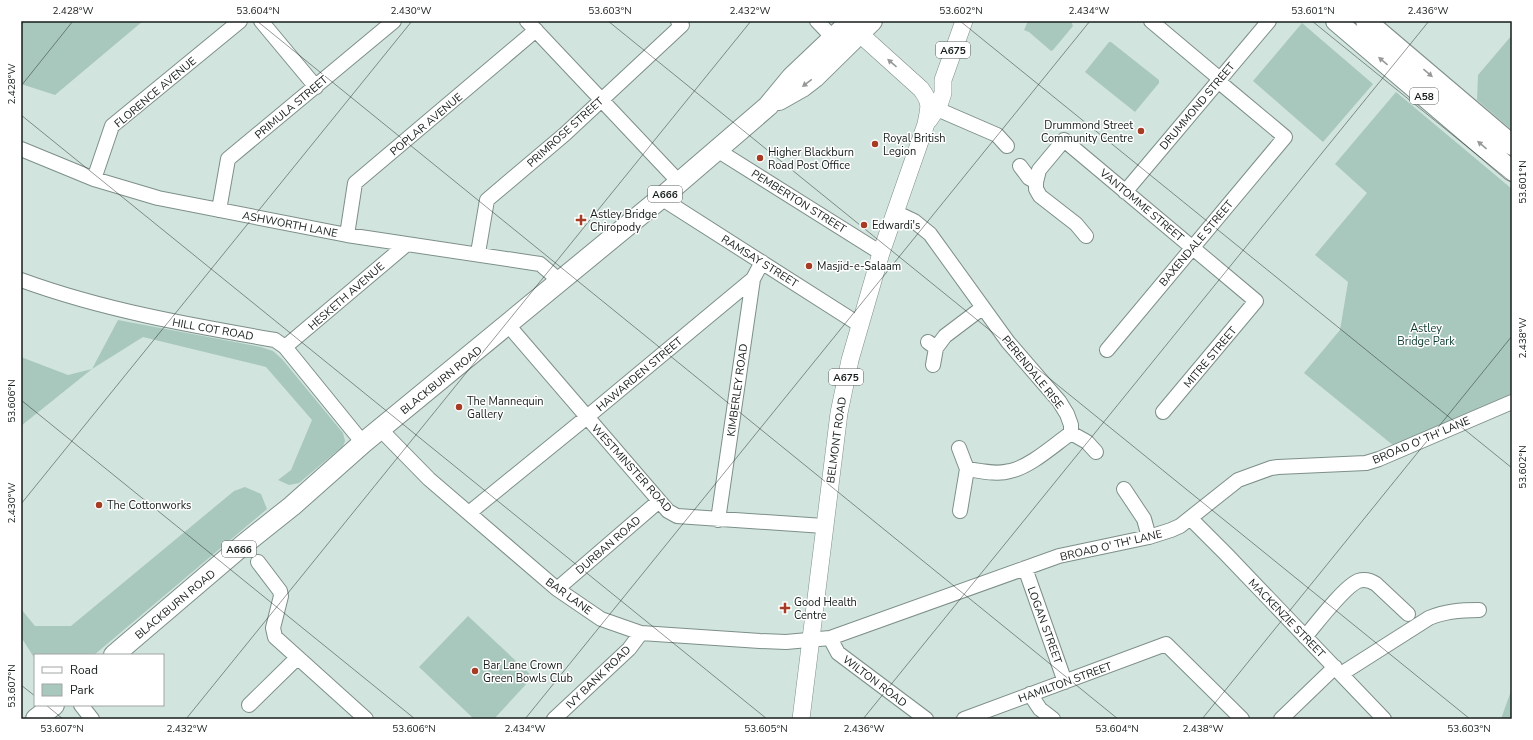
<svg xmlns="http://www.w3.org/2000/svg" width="1533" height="740" font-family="'Nunito Sans',sans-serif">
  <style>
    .green { fill: #a9c8bd }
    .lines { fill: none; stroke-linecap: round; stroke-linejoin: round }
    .stream { stroke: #77a797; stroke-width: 4 }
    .minor-casing { stroke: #7d8f88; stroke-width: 16 }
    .major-casing { stroke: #7d8f88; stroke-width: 18 }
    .highway-casing { stroke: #7d8f88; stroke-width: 22 }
    .minor { stroke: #fff; stroke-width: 14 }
    .major { stroke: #fff; stroke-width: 17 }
    .highway { stroke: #fff; stroke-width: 20 }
    .oneway { fill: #969998 }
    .ticks { fill: none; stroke: #161d1b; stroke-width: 1; stroke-opacity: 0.45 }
    .poi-dot { fill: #a53c23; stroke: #fff; stroke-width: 1.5 }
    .labels { text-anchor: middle; stroke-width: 3; stroke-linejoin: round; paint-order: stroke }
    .shield { fill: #fff; stroke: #5c615f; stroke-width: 1 }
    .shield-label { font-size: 10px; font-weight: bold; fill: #161d1b }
    .street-label { font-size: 11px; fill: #161d1b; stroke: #fff }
    .poi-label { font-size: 11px; fill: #161d1b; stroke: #fff; text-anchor: start }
    .park-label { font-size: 11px; fill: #0e3b2f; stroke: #fff }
    .neatline { fill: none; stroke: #161d1b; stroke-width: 1.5 }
    .ticks-label { font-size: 10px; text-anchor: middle; fill: #161d1b }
  </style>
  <rect width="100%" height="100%" fill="#d1e4dd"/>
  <path class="green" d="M21,21H143L55,95L21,84Z
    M1028,21H1071L1073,26L1053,50L1051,51L1029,32L1024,30Z
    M1302,23L1373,84L1323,142L1253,81Z
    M1512,35V130L1477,100L1478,75Z
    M1109,42H1111L1159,80V83L1135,112L1085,72Z
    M1396,92L1512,189V395L1394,446L1304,373L1340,330L1348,282L1315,255L1367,193L1335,164Z
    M118,320L261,347L273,351L282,359L343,433L345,441L343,446L299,483L289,485L278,480L291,470L312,420L266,367L143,337L92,369L21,426V357L68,375L92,369Z
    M245,487L261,494L267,509L94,655H35V659L21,637V609L35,626H71L234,491Z
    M468,616L531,675L530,680L494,719H474L419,667Z
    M1512,688V719H1501Z"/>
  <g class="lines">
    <path class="stream" d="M21,23L22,21"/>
    <defs>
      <path id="minor" d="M261,21L316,87
        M527,21L679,182
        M817,21L839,44
        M1151,21L1220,79
        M930,106L997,135L1007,146
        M21,149L94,179L158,198L347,235L540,264L560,281
        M717,150L881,253
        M1020,166L1029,178L1036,182V189L1040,196L1076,224L1086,236
        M94,179L112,126L240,21
        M1036,182L1039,170L1064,140L1256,301L1163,412
        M1125,192L1269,21
        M661,198L860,325
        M219,210L228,159L394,21
        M895,212L914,221L930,234L1008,342L1059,401L1067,414L1071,425V433L1087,442L1096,452
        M347,235L355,183L536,30
        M478,253L487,200L565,134L682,25L678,21
        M21,280C103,310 189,325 275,340L285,347L363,443
        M508,325L668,511L677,516L824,526
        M928,342L936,348L933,365
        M285,347L407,244
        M936,348L945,336L982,308
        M1107,350L1285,137L1218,81
        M380,429L429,479L557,589L601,619L641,633L760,641L786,642L830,638L1059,556L1149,537L1171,530L1180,526L1238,480L1271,468L1278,467L1366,463L1379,459L1512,402
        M959,448L967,469L960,511
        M967,469C981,471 997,475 1010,471C1030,467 1054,445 1071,433
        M1124,489L1144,519L1149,537
        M469,513L587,417L753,279
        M1190,518L1226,554L1384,719
        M718,520L753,279L762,262
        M258,562L280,591L281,596L273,628L275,637L366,719
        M1025,568L1065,682
        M557,589L659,501
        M1305,637C1316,624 1344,587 1358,581C1364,579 1370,580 1376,584L1408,614
        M830,638L838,653L926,719
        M1341,674L1429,618C1445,611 1461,610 1479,610
        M1030,694L1040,709L1053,719
        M81,705L92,719
        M249,705L297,658
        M554,719L629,649L641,633
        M964,719L1166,644L1242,719
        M1281,719L1335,667"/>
      <path id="major" d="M929,120L939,105L943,93V80L964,21
        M801,719L839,413L850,360L881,253L926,124C929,107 932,104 921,89L850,25"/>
      <path id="highway" d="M1336,21L1512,171
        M1366,21L1512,145
        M779,100L802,87L815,77L872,21
        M114,655L243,545L292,506L363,443L661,198L768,106L792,77L851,21
        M36,719L54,705"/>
    </defs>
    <use href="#minor" class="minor-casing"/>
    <use href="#major" class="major-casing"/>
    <use href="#highway" class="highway-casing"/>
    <use href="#minor" class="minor"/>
    <use href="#major" class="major"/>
    <use href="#highway" class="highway"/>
  </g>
  <defs><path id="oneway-solid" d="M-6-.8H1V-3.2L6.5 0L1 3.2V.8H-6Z"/></defs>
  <g class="oneway">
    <use href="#oneway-solid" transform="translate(1383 61) rotate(-140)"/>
    <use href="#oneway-solid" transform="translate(892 63) rotate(-139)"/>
    <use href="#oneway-solid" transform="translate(1428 73) rotate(40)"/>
    <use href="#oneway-solid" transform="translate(807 83) rotate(143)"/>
    <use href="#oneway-solid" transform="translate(1482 145) rotate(-140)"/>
  </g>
  <path class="ticks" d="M257,21L1118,719M608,21L1470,719M960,21L1512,468M1312,21L1512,183M21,86L73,21M21,115L767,719M21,400L415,719M21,504L412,21M21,685L35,696M46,705L63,719M186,719L751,21M525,719L1090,21M863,719L1429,21M1202,719L1512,336"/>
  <g class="poi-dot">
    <circle cx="1141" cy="131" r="4"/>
    <circle cx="875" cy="144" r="4"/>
    <circle cx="760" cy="158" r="4"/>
    <path d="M579 214h4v4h4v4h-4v4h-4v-4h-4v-4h4z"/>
    <circle cx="864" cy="225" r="4"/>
    <circle cx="809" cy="266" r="4"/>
    <circle cx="459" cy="407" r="4"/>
    <circle cx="99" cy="505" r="4"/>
    <path d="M783 602h4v4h4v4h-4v4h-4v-4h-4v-4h4z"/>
    <circle cx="475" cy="671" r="4"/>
  </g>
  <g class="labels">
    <g class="shield">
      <rect x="936" y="42" width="34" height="16" rx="3"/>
      <rect x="1410" y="88" width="28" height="16" rx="3"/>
      <rect x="648" y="186" width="34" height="16" rx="3"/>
      <rect x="829" y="369" width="34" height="16" rx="3"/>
      <rect x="222" y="541" width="34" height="16" rx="3"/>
    </g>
    <g class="shield-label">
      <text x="953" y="54">A675</text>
      <text x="1424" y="100">A58</text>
      <text x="665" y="198">A666</text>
      <text x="846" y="381">A675</text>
      <text x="239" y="553">A666</text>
    </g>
    <g class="street-label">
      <text transform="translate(155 92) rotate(-40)" y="4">FLORENCE AVENUE</text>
      <text transform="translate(1197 106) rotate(-50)" y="4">DRUMMOND STREET</text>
      <text transform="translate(291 107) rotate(-40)" y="4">PRIMULA STREET</text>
      <text transform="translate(426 124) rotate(-40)" y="4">POPLAR AVENUE</text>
      <text transform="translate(565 132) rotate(-42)" y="4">PRIMROSE STREET</text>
      <text transform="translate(799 201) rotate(32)" y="4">PEMBERTON STREET</text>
      <text transform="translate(1142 205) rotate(40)" y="4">VANTOMME STREET</text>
      <text transform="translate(290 224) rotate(11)" y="4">ASHWORTH LANE</text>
      <text transform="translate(1196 243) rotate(-50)" y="4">BAXENDALE STREET</text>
      <text transform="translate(760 261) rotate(32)" y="4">RAMSAY STREET</text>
      <text transform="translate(346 296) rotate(-41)" y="4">HESKETH AVENUE</text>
      <text transform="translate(213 329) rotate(10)" y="4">HILL COT ROAD</text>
      <text transform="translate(1210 357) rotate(-50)" y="4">MITRE STREET</text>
      <text transform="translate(1033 372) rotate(51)" y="4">PERENDALE RISE</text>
      <text transform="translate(639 374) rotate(-40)" y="4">HAWARDEN STREET</text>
      <text transform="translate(441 380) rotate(-39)" y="4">BLACKBURN ROAD</text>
      <text transform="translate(737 390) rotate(-82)" y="4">KIMBERLEY ROAD</text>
      <text transform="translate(836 440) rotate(-82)" y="4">BELMONT ROAD</text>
      <text transform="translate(1421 440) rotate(-23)" y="4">BROAD O' TH' LANE</text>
      <text transform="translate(632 468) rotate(48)" y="4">WESTMINSTER ROAD</text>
      <text transform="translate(608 545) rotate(-41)" y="4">DURBAN ROAD</text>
      <text transform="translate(1111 545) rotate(-13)" y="4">BROAD O' TH' LANE</text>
      <text transform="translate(569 596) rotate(36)" y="4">BAR LANE</text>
      <text transform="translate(175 604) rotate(-40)" y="4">BLACKBURN ROAD</text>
      <text transform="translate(1287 618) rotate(46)" y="4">MACKENZIE STREET</text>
      <text transform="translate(1045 625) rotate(70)" y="4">LOGAN STREET</text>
      <text transform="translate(598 677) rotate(-44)" y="4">IVY BANK ROAD</text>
      <text transform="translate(875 681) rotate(37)" y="4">WILTON ROAD</text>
      <text transform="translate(1065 682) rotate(-20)" y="4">HAMILTON STREET</text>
    </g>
    <g class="poi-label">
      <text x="1133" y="129" text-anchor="end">Drummond Street<tspan x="1133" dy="13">Community Centre</tspan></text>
      <text x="883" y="142">Royal British<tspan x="883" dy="13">Legion</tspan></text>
      <text x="768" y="156">Higher Blackburn<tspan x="768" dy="13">Road Post Office</tspan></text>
      <text x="590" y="218">Astley Bridge<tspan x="590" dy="13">Chiropody</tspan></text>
      <text x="872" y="229">Edwardi's</text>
      <text x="817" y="270">Masjid-e-Salaam</text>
      <text x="467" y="405">The Mannequin<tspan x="467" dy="13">Gallery</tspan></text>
      <text x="107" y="509">The Cottonworks</text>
      <text x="794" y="606">Good Health<tspan x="794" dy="13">Centre</tspan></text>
      <text x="483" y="669">Bar Lane Crown<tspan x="483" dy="13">Green Bowls Club</tspan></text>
    </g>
    <g class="park-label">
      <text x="1426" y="332">Astley<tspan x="1426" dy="13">Bridge Park</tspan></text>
    </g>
  </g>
  <rect width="1533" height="740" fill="none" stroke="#ffffff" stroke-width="44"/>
  <rect x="34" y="654" width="130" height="52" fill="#ffffff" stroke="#a2a5a4"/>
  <rect x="42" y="667" width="20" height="6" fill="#ffffff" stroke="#a2a5a4"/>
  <text x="70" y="674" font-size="12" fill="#161d1b">Road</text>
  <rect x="42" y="684" width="20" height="12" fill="#a9c8bd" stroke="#a2a5a4"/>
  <text x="70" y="694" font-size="12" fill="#161d1b">Park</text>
  <rect x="22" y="22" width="1489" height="696" class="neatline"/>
  <g class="ticks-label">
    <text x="73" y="14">2.428°W</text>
    <text x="258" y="14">53.604°N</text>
    <text x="411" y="14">2.430°W</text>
    <text x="610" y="14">53.603°N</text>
    <text x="750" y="14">2.432°W</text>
    <text x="961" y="14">53.602°N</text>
    <text x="1089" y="14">2.434°W</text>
    <text x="1313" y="14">53.601°N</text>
    <text x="1428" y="14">2.436°W</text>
    <text transform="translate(11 84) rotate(-90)" y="4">2.428°W</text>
    <text transform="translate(1522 182) rotate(-90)" y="4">53.601°N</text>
    <text transform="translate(1522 338) rotate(-90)" y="4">2.438°W</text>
    <text transform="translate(11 401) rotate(-90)" y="4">53.606°N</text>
    <text transform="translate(1522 467) rotate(-90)" y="4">53.602°N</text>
    <text transform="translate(11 503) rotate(-90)" y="4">2.430°W</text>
    <text transform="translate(11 686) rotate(-90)" y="4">53.607°N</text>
    <text x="62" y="732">53.607°N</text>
    <text x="187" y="732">2.432°W</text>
    <text x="414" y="732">53.606°N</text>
    <text x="525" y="732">2.434°W</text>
    <text x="766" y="732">53.605°N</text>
    <text x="864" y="732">2.436°W</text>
    <text x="1117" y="732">53.604°N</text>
    <text x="1203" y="732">2.438°W</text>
    <text x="1469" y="732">53.603°N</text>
  </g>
</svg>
